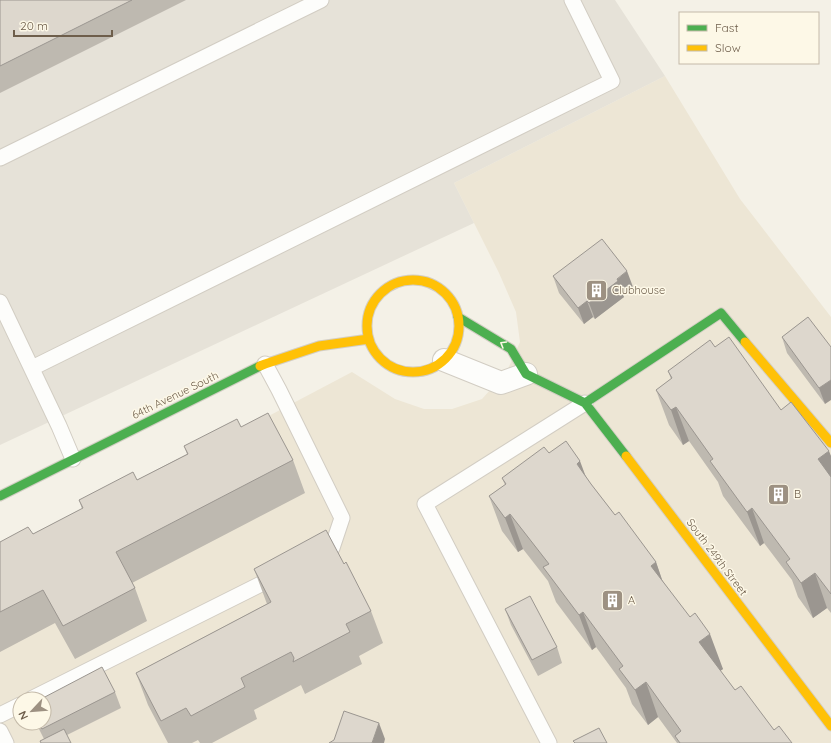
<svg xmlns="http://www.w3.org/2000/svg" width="831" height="743" font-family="Quicksand,sans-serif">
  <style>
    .residential { fill: #ede6d5; fill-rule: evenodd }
    .industrial { fill: #e6e2d8 }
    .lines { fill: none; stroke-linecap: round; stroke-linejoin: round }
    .lane-casing { stroke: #d2cdc3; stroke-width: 17 }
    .street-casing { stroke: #d2cdc3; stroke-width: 24 }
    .fast-casing { stroke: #d3cec4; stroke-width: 11 }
    .slow-casing { stroke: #d3cec4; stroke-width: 11 }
    .lane { stroke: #fdfdfb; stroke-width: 15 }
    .street { stroke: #fdfdfb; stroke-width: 22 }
    .fast { stroke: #4caf50; stroke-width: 9 }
    .slow { stroke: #ffc107; stroke-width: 9 }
    .wall { fill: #beb9b0 }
    .shaded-wall { fill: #9b9690 }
    .building { fill: #ddd7cd; stroke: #9b9690 }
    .oneway { stroke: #fdf8e7 }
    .labels { text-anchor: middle; stroke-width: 3; stroke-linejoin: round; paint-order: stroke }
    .poi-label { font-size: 11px; fill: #6e5e4b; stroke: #fdf8e7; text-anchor: start }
    .street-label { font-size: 11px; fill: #6e5e4b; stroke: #fdf8e7 }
  </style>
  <rect width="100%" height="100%" fill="#f4f1e7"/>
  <path class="residential" d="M665,76L740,199L831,317V743H0V558L352,372L395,399L424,409H452L482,399L507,371L520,342L516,312L499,273L454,183ZM20,699H44V723H20Z"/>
  <path class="industrial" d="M0,0H615L665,76L454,183L474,223L0,445Z"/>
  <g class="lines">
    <defs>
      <path id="lane" d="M0,158L321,0
        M0,302L59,426L73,459
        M265,364L279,390L342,518L332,548L318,555
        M32,368L612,81L572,0
        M31,699L277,576
        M0,715L20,705
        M0,731L6,743
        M549,743L425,504L585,403"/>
      <path id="street" d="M444,360L501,383L526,374"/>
      <path id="fast" d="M458,317L511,349L526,374L585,403L626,456
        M585,403L721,313L745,342
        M0,496L260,366"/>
      <path id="slow" d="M367 326a46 46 0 1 1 92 0a46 46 0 1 1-92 0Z
        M745,342L831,443
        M260,366L265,364L319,346L369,339
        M626,456L831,726"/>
    </defs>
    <use href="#lane" class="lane-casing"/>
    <use href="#street" class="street-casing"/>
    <use href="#fast" class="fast-casing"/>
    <use href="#slow" class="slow-casing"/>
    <use href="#lane" class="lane"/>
    <use href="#street" class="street"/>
    <use href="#fast" class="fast"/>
    <use href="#slow" class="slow"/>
  </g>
  <path class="wall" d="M0,0H186L0,93Z
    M553,276L633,287L623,295L624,297L595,319L593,317L584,324L559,293Z
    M808,317L825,404L787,353L782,337Z
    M715,347L781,410L831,456V613L827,608L813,618L798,597L792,580L764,543L760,546L723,496L718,482L689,441L683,445L669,425L656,390L671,379L668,371Z
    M241,427L293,460L305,493L132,583L135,588L147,621L75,659L55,623L0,652V542L33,534L82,509L79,500L137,480L187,454L184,446Z
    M549,453L586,478L615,515L656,562L662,580L723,669L720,671L735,690L774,730L792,743H677L658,717L648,725L632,704L626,688L596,647L592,650L556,602L548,581L523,549L518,552L502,531L489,496L505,485L502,478Z
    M344,564L371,611L383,643L359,656L362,664L305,694L301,685L254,710L257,719L212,743H200L198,740L192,743H168L148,705L136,673L267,604L254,569Z
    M505,609L557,647L562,663L538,676L511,625Z
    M115,692L121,708L67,735L44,739L36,723H44Z"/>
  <path class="shaded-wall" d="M627,271L633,287L623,295L624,297L595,319L589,303Z
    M587,301L593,317L584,324L578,308Z
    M831,380V400L825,404L819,388Z
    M676,407L689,441L683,445L671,410Z
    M829,451L831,456V493L818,459Z
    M580,461L593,496L577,464Z
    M752,508L764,543L760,546L747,512Z
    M510,514L523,549L518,552L505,518Z
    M656,562L668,597L651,566Z
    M815,573L827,608L813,618L801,583Z
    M583,612L596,647L592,650L579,615Z
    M710,634L723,669L712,677L699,642Z
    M646,682L658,717L648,725L635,690Z
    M379,723L385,739L384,743H372Z"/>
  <path class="building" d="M0,0H132L0,66Z
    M602,239L627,271L617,279L618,281L589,303L587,301L578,308L553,276Z
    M808,317L831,347V380L819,388L782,337Z
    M729,337L781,410L791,402L829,451L818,459L831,477V594L815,573L801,583L786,562L790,559L752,508L747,512L710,461L713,459L676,407L671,410L656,390L672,378L668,371L710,340L715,347Z
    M268,413L293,460L116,552L135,588L63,626L43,590L0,612V542L28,527L33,534L83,508L79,500L133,472L137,480L188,454L184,446L237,419L241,427Z
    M566,441L580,461L577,464L591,484L615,515L619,512L656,562L651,566L690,617L695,613L710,634L699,642L735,690L741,686L774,730L779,726L792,743H680L675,736L681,731L646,682L635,690L619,669L623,666L583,612L579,615L543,567L549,564L510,514L505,518L489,496L506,484L502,478L544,447L549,453Z
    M326,530L344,564L346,562L371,611L346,624L350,632L293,662L294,658L291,652L241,678L245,687L191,716L186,708L161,721L136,673L271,602L254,569Z
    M530,596L557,647L532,660L505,609Z
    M102,667L115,692L42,729L39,723H44V699H41Z
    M344,711L379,723L372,743H329L334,740Z
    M599,728L607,743H575L573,741Z
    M64,729L71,743H41L40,741Z"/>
  <defs><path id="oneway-chevron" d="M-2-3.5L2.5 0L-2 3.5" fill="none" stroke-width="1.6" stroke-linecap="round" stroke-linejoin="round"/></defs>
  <use class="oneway" href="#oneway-chevron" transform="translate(503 344) rotate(-149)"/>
  <defs>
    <symbol id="building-square" viewBox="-11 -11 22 22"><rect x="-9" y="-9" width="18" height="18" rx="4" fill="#9d9182" stroke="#fdf8e7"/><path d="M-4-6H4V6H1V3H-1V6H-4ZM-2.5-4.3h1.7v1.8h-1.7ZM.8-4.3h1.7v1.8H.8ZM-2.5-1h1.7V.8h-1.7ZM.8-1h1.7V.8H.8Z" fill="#fff"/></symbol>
  </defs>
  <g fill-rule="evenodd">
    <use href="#building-square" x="584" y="278" width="25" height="25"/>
    <use href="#building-square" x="766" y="482" width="25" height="25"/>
    <use href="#building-square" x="600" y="588" width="25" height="25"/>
  </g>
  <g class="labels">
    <g class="poi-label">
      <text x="612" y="294">Clubhouse</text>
      <text x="794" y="498">B</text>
      <text x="628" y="604">A</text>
    </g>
    <g class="street-label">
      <text transform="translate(175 395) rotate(-26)" y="4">64th Avenue South</text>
      <text transform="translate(717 557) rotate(53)" y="4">South 249th Street</text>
    </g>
  </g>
  <rect x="679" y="12" width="140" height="52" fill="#fdf8e7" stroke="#c4baa9"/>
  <rect x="687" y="25" width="20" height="6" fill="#4caf50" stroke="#c4baa9"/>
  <text x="715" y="32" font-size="12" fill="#6e5e4b">Fast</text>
  <rect x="687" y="45" width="20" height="6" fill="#ffc107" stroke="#c4baa9"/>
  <text x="715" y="52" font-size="12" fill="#6e5e4b">Slow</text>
  <g transform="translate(32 711) rotate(244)"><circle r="19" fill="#fdf8e7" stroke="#c4baa9"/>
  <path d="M0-3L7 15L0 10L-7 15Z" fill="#9d9182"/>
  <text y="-6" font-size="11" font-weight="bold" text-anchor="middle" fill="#6e5e4b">N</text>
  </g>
  <path d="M14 30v6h98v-6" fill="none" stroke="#6e5e4b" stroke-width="2"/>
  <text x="20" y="30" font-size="12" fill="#6e5e4b" stroke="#fdf8e7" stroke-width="3" paint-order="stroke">20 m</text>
</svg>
